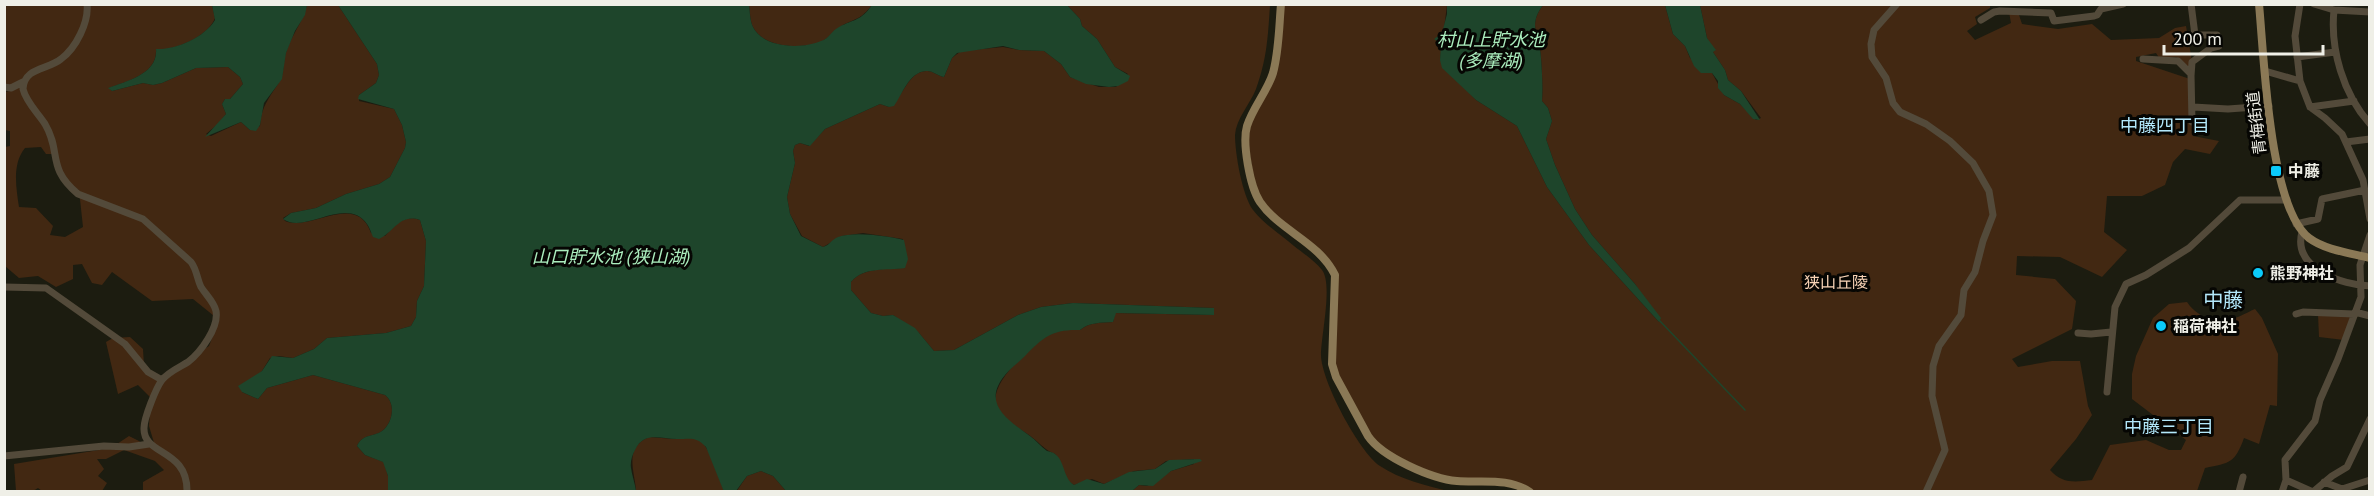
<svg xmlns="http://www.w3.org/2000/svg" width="2374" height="496" font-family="'PT Sans','Noto Sans JP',sans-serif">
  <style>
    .green { fill: #422812; fill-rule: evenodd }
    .water { fill: #1e452b }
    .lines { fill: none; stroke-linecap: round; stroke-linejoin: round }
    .stream { stroke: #1e452b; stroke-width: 1.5 }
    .minor { stroke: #534a3a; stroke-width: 7 }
    .major { stroke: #8b7956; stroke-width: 8 }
    .poi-dot { fill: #0bcafa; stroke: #060603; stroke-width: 2 }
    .labels { text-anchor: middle; stroke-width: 6; stroke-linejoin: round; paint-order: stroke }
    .street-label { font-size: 16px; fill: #efefe7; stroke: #060603 }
    .poi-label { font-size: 16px; font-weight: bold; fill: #efefe7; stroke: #060603; text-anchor: start }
    .park-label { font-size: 16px; fill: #f9d4b7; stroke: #060603 }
    .water-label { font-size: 18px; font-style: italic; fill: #abeebe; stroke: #060603 }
    .neighbourhood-label { font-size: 18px; fill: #b3e8fb; stroke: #060603 }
    .quarter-label { font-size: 20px; fill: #b3e8fb; stroke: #060603 }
  </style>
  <rect width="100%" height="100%" fill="#1c1c10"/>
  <path class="green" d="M5,5H212L215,18C208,37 175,50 156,50C157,74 127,81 109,88L112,91L143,83L153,85L162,83L196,68L228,67L240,77L243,84L230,99H225L222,104L226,114L218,124L206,134L211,136L241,122L250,130L260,126C261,107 269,98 278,84C284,75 283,66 285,56C289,38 303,23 307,5H338L377,64L379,75L376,83L359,95V101L394,109L402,125L406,142L405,148L390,177L379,184L346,194L316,208L291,213L283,218L285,221C311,232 356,191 371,233L385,236C395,225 404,214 420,220L426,241L424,286L417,301L416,317L411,326L386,333L327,338L314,349L293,358L279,356L270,358L262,371L242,392L258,399L267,388L313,375L385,395C396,403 393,423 382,431C374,437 362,434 357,446L365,455L384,462L388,476V491H143V482L164,470L155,461L124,450L106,459H97L104,469L98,476L107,483L102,491H42L38,488L33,491H16L14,464L111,448L129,436L139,441L145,447L155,446L149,426L151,398L138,385L118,394L106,342L113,338L130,337L143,349L144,366L159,378L209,346L219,320L193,299L152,301L112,272L102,285L92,283L82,264L73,265V279L56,287L38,276L19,278L5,266V147L10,146V131L5,130L4,92L10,91L5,85ZM41,147L46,154H52L62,181L79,190L83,227L65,237L50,235L53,226L36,208L19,207C16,187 12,164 25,148Z
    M749,5H872C861,19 857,18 843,25C835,30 829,38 821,42C802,49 764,49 753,27C750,21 750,12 749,5Z
    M1067,5H1270C1268,36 1267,59 1256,89C1250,104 1236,119 1235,135C1235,153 1242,195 1253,210C1264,224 1281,235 1294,246C1303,253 1315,261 1322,270C1333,284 1321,336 1321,355C1321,380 1359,452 1380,466C1399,479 1427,486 1448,491H1132L1139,485L1147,486L1171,471L1194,464V459L1166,461L1155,469L1134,471L1104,484L1092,479L1074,485L1068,481L1055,454C1044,450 1038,441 1029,435C1016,426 1001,419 996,403C990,381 1038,338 1056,331C1064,328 1072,330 1080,330C1089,322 1101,323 1113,322L1115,313L1214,315V308L1073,303L1041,307L1018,315L954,350L934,351L919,333L893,315L883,316L871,313L851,290V282C862,268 885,269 902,268L903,239L863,233L842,236L823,247L802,236L790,214L787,197L795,163L793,151L795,145L800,143L809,146L825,129L880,104L889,107C903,99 907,72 926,71C932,70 938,76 944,77L952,58L961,51L1003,47L1019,50L1044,51L1061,64L1070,77L1099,87H1116L1128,74L1115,67L1097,39L1082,26L1080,19Z
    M1281,5H1447L1440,60L1476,100L1517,126L1547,187L1589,245L1659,322L1635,284L1592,235L1575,209L1555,165L1546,139L1552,121L1548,108L1542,101C1543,88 1542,72 1541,58C1540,35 1527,27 1543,5H1665L1673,34L1685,46L1690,58L1712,73L1724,95L1740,104L1756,120L1761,118L1741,91L1728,80L1725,70L1713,52L1707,38L1700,5H1990V8L1975,17L1977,24L1967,31L1975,40L2011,23L2009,12H2018L2022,24L2058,29L2092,24L2111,40L2159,38L2175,28L2186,26L2194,73L2176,57L2160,59L2156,53L2136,57V61L2193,80V136L2219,141L2210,154L2185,149L2173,162L2165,185L2142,196H2107L2104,232L2127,250L2102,277L2060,257L2017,256L2016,275L2055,279L2076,301L2072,329L2012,359L2018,367L2052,361H2080L2088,406L2092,415L2076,439L2050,470C2062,484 2075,482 2092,480L2110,445L2146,440L2169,450H2181L2186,440L2132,399V374L2136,356L2153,318L2169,304L2187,302C2194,313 2211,323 2224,321C2234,320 2246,313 2255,309L2262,318L2278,354L2277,406L2270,405L2259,444L2244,438C2235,463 2230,463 2205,468L2197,491L1530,492L1521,486L1443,478L1373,445L1336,377L1335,275L1257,196L1246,132L1268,87Z
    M2318,314L2351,315L2344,340L2319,337Z
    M649,437L674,439L693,437L702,441L710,454L724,491H636C635,471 623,448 649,437Z
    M761,471L773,476L786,491L736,492L747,476Z"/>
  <path class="water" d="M212,5H307L305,15L295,31L286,53L282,79L264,103L260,125L256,131L250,130L241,122L205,137L226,114L222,104L225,99H230L243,84L240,77L228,67L196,68L162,83L153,85L143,83L112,91L108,88C127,81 158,74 156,49C175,50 204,38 215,20Z
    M338,5H749C750,12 750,21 753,27C764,49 803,49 821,41C829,39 831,31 839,27C854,19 861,21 872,5H1067L1080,19L1082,26L1097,39L1115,67L1130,76L1128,81L1118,86L1109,87L1086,84L1070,77L1061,64L1044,51L1019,50L1003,46L957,53L952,58L944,77C938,76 932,70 926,71C909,72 902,95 894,106L889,107L880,104L825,129L810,146L800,143L795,145L793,151L795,163L787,197L790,214L801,236L823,247C830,245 832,239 838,237C854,231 889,236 904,240L908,259L905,268C887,271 864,266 851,282V290L871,313L883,316L893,315L915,328L934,351L954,350L1018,315L1041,307L1073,303L1214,308V315L1116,313L1113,322C1101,323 1089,322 1080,330C1053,329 1043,337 1025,356C1017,364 1008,370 1002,379C983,406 1011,422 1030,436C1036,440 1041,447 1047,451C1050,452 1053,452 1055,454C1065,461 1063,478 1074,485L1087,479L1104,484L1129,472L1155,469L1169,460L1200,459L1202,461L1171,471L1153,486L1139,485L1132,491H786L773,476L761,471L747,476L736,491L724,492L706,447C696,436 690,439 677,439C660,439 644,431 635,450C632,455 630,463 631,468C632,476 635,483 636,491H388V476L383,462L365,455L357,446C362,434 373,437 382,431C393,423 396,403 385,395L313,375L267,388L258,399L242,392L238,386L262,371L272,356L293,358L314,349L327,338L386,333L411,326L416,317L417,301L424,286L426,241L420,220C400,213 394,232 379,239L373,237C371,233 370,228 367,224C346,195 305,235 283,219L291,213L316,208L346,194L379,184L390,177L405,148L406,142L402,125L394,109L358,99L359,95L376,83L379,75L377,64Z
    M1447,5H1543C1527,27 1540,35 1541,58C1542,72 1543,87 1542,101L1548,108L1552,121L1546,139L1555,165L1575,209L1592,235L1635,284L1661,318L1659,322L1589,245L1547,187L1517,126L1476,100L1442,68L1440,60L1441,44L1434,39L1442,33L1447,14Z
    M1665,5H1700L1707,38L1716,50L1713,52L1725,70L1728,80L1741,91L1760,120L1753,119L1740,104L1724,95L1718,88V81L1712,73H1701L1694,66L1685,46L1673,34Z"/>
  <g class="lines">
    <path class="stream" d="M1659,320L1745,410"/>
    <path class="minor" d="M87,4C89,22 76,48 61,59C48,70 24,67 23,89C26,102 38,113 45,124C62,153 46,167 78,194L143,219L191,262C197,270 197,279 201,287C206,295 214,302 216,311C219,327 201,352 188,362C180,367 168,372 162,380C156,388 144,418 144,428C143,456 188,448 187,492
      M1897,4L1874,30L1871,44L1872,57L1886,78L1893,103L1900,112L1926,124L1950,141L1973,163L1989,191L1993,215L1983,241L1975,272L1964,290L1961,315L1939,346L1933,366L1932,396L1945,450L1926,492
      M2191,4L2195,35H2217L2219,46L2211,48L2192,62L2191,76
      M2300,4L2295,36L2300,81L2310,107L2325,118L2342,134L2363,180L2370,219
      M2314,4L2334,10L2370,12
      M2334,10C2330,49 2343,94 2370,124
      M1981,20L1994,12L2000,11L2051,13L2054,21L2094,16L2097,15L2101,9L2123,4
      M2297,57L2335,52
      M2143,59L2178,61L2191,74L2192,122
      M2265,71L2300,81
      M4,87L11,88L23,82
      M2193,107L2228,109L2269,106
      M2310,107L2354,101
      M2346,142L2370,139
      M2296,224L2318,219L2322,199L2365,190
      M2302,232C2292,269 2343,285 2370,286
      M4,287L46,288L125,344L148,372L162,380
      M2355,312L2370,316
      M2296,314L2303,312L2354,314
      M2078,333L2091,334L2111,332
      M2107,392L2115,307L2126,284L2146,275L2189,248L2240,200H2287
      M4,456L104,446L129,447L149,444
      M2286,480L2313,492
      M2324,482L2342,489L2370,480
      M2239,492L2243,477
      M2282,492L2286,480L2285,460L2315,421L2320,400L2338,359L2361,297L2360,265L2370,235
      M2313,492L2332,476L2347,467L2370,419"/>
    <path class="major" d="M1281,4C1279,27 1279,51 1273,73C1267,92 1253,107 1247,126C1242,143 1250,187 1260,202C1280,231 1319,242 1335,275L1332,364L1336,377L1368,436C1382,457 1432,479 1457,481C1482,483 1508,477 1530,492
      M2259,4C2264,56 2269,207 2309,238C2325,250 2350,253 2370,258"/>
  </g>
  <g class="poi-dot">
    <rect x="2270" y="165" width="12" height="12" rx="3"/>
    <circle cx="2258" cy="273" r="6"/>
    <circle cx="2161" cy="326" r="6"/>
  </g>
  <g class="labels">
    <g class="street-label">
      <text transform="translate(2256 123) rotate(-97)" y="6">青梅街道</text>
    </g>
    <g class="poi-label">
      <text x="2288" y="177">中藤</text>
      <text x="2270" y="279">熊野神社</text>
      <text x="2173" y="332">稲荷神社</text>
    </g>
    <g class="park-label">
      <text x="1836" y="288">狭山丘陵</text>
    </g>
    <g class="water-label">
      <text x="1491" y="46">村山上貯水池<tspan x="1491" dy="21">(多摩湖)</tspan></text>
      <text x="611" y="263">山口貯水池 (狭山湖)</text>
    </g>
    <g class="neighbourhood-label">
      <text x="2165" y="132">中藤四丁目</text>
      <text x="2169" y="433">中藤三丁目</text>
    </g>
    <g class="quarter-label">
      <text x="2223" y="307">中藤</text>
    </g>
  </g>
  <rect width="2374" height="496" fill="none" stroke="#efefe7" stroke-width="12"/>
  <path d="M2164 45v9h159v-9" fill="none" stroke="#efefe7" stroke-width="3"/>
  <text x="2173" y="45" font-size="18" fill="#efefe7" stroke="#060603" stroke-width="4.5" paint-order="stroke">200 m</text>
</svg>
